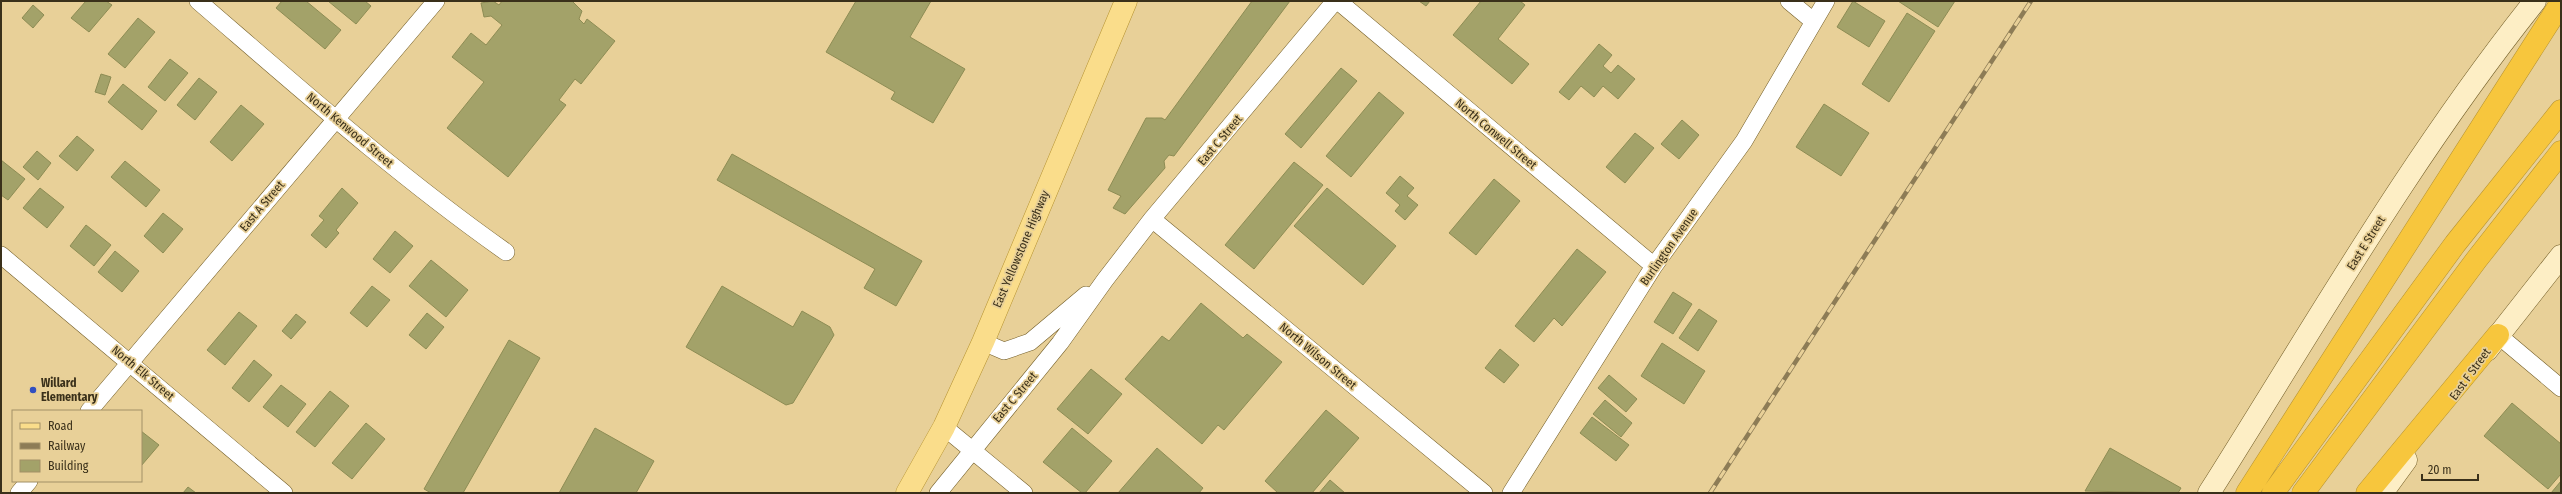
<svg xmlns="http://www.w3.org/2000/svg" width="2562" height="494" font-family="'Fira Sans Condensed',sans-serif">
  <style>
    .building { fill: #a3a269; stroke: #8d8c54 }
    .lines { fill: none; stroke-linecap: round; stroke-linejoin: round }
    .minor-casing { stroke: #735e28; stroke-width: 18 }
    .secondary-casing { stroke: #735e28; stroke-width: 23 }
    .primary-casing { stroke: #b59231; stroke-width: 23 }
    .motorway-casing { stroke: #b59231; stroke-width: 23 }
    .minor { stroke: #fff; stroke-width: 17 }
    .secondary { stroke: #fdeec5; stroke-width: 22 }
    .primary { stroke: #fadd8b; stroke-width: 22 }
    .motorway { stroke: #f7c63d; stroke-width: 22 }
    .rail-casing { stroke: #8d7c56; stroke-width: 4.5 }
    .rail { stroke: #e8d098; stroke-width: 3; stroke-dasharray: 9; stroke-linecap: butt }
    .poi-dot { fill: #314fc0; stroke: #e8d098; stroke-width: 1.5 }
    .labels { text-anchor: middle; stroke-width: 3.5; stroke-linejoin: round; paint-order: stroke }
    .street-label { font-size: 12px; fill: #3a301a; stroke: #e8d098 }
    .poi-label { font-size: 12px; font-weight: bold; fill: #3a301a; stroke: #e8d098; text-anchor: start }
  </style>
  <rect width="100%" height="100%" fill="#e8d098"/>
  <path class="building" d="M86,1H106L112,5L89,32L71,18Z
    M282,1H306L341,30L325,49L276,8Z
    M328,1H365L371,6L356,24Z
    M493,1L499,5L502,1H572L582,11L579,19L584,24L587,19L615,41L581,84L575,79L559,100L566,105L508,177L447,128L484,82L452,57L471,33L486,45L502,25L491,16L484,17L481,3Z
    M856,1H931L910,37L965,69L933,123L891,99L895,92L826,52Z
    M1252,1H1290L1174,156L1169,155L1164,161L1165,168L1125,214L1113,208L1121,196L1108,190L1146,118H1162L1165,120Z
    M1419,1H1430L1426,6Z
    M1481,1H1520L1525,5L1498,39L1529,64L1512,84L1453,35Z
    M1853,1L1885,21L1869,47L1837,27Z
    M1898,1H1955L1938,27Z
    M33,5L44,15L33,28L22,18Z
    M1907,13L1935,31L1889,102L1862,84Z
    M138,18L155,32L125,68L108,54Z
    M1599,44L1612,55L1603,66L1611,73L1618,65L1635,79L1618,99L1603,86L1594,97L1581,86L1569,100L1559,92Z
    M170,59L188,73L165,101L148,87Z
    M1341,68L1357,81L1301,148L1285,134Z
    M101,74L111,77L105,95L95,92Z
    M199,78L217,92L195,120L177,105Z
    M123,84L157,111L142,130L108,102Z
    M1379,92L1404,113L1351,177L1326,156Z
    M1824,104L1869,133L1841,176L1796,147Z
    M241,105L264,124L232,161L210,142Z
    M1682,120L1699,135L1679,159L1661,144Z
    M1635,133L1654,148L1625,183L1606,167Z
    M77,136L94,150L77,171L59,156Z
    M37,151L51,163L38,180L23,167Z
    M732,154L922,261L896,306L864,288L875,269L717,180Z
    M1,160L25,179L8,200L1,195Z
    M125,161L160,190L146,207L111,177Z
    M1294,162L1323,185L1254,269L1225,245Z
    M1400,176L1414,188L1407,196L1418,205L1405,220L1395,211L1400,205L1386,193Z
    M1494,179L1520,201L1476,255L1449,233Z
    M40,188L64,207L47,228L23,208Z
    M342,188L358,203L336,230L339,233L326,248L311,235L324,220L319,216Z
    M1327,188L1396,246L1363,285L1294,226Z
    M163,213L183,229L163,253L144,236Z
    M86,225L111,245L94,266L70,246Z
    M395,231L413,246L390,273L373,259Z
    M1577,249L1606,272L1562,326L1554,318L1534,342L1515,326Z
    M115,251L139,271L122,292L98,272Z
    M431,260L468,290L446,317L409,286Z
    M372,286L390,300L367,327L350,313Z
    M722,286L793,327L802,311L830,327L834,335L793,403L786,405L686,347Z
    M1673,292L1692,304L1673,334L1654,322Z
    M1201,303L1243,338L1247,334L1282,362L1224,430L1218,425L1202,444L1125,379L1162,336L1169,341Z
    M1699,309L1717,321L1698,351L1679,338Z
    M239,312L257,326L225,365L207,350Z
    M427,313L444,327L426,349L409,335Z
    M296,314L306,322L291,339L282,331Z
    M509,340L540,358L463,493H431L424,489Z
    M1662,343L1705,371L1684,404L1641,376Z
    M1500,349L1519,365L1504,383L1485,368Z
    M254,360L272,375L249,402L232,388Z
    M1091,369L1122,394L1088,434L1057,409Z
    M1609,375L1637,399L1626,412L1598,388Z
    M281,385L306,404L288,427L263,407Z
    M330,391L349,406L315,447L296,432Z
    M1605,400L1632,423L1621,437L1593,414Z
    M2512,403L2561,444V474L2548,489L2484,436Z
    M1326,410L1359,438L1312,493H1278L1265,481Z
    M1592,417L1629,445L1616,461L1580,433Z
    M366,423L385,439L352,479L332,463Z
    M595,428L654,461L636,493H559Z
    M1072,428L1112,461L1085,493H1082L1043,462Z
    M141,431L159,445L141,466Z
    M1157,448L1203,488L1199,493H1118Z
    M2110,448L2181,488L2178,493L2085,491Z
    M1330,480L1345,493H1319Z
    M2561,481V493H2551Z
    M188,487L196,493H183Z"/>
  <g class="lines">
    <defs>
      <path id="minor" d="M198,1C298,87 398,176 506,252
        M1338,1L1654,266
        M1789,1L1813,21
        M1152,219L1484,493
        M1,255L284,493
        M2498,335L2561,388
        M983,342L1004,351L1030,342L1086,295
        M89,411L436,1
        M944,427L1024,493
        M19,493L29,481
        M938,493L1060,343L1105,280L1152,219L1335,1
        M1511,493L1654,266L1744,141L1826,1"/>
      <path id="secondary" d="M2487,350L2561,256
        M2209,493C2314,327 2412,155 2535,1
        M2382,493L2406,460"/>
      <path id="primary" d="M907,493L944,427L983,342L1126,1"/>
      <path id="motorway" d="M2247,493L2561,3
        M2273,493L2455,244L2561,111
        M2303,493L2477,259L2561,152
        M2367,493L2498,335"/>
    </defs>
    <use href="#minor" class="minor-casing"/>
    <use href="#secondary" class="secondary-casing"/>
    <use href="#primary" class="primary-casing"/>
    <use href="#motorway" class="motorway-casing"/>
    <use href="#minor" class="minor"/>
    <use href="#secondary" class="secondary"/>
    <use href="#primary" class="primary"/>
    <use href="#motorway" class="motorway"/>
    <defs>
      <path id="rail" d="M1710,493L2031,1"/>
    </defs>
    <use href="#rail" class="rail-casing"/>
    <use href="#rail" class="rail"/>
  </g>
  <circle class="poi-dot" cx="33" cy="390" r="4"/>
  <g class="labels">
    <g class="street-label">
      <text transform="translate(350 130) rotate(40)" y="4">North Kenwood Street</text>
      <text transform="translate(1496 134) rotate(40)" y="4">North Conwell Street</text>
      <text transform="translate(1220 140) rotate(-50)" y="4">East C Street</text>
      <text transform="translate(262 206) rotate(-50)" y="4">East A Street</text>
      <text transform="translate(2366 243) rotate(-58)" y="4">East E Street</text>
      <text transform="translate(1669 247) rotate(-55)" y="4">Burlington Avenue</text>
      <text transform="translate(1021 249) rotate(-67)" y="4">East Yellowstone Highway</text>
      <text transform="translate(1318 356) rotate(40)" y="4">North Wilson Street</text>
      <text transform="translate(143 373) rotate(40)" y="4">North Elk Street</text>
      <text transform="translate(2470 374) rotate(-54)" y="4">East F Street</text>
      <text transform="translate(1015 397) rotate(-50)" y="4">East C Street</text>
    </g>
    <g class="poi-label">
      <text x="41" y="387">Willard<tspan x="41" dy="14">Elementary</tspan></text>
    </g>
  </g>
  <rect width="2562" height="494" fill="none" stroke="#3a301a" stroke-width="4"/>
  <rect x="12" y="410" width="130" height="72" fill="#e8d098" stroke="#a29066"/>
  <rect x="20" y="423" width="20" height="6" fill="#fadd8b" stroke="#a29066"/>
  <text x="48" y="430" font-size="12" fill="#3a301a">Road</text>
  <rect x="20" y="443" width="20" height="6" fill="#8d7c56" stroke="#a29066"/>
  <text x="48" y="450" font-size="12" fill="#3a301a">Railway</text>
  <rect x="20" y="460" width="20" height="12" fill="#a3a269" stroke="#a29066"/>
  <text x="48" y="470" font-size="12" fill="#3a301a">Building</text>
  <path d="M2422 474v6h56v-6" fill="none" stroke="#3a301a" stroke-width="2"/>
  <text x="2428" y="474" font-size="12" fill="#3a301a" stroke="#e8d098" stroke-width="3" paint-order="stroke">20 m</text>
</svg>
